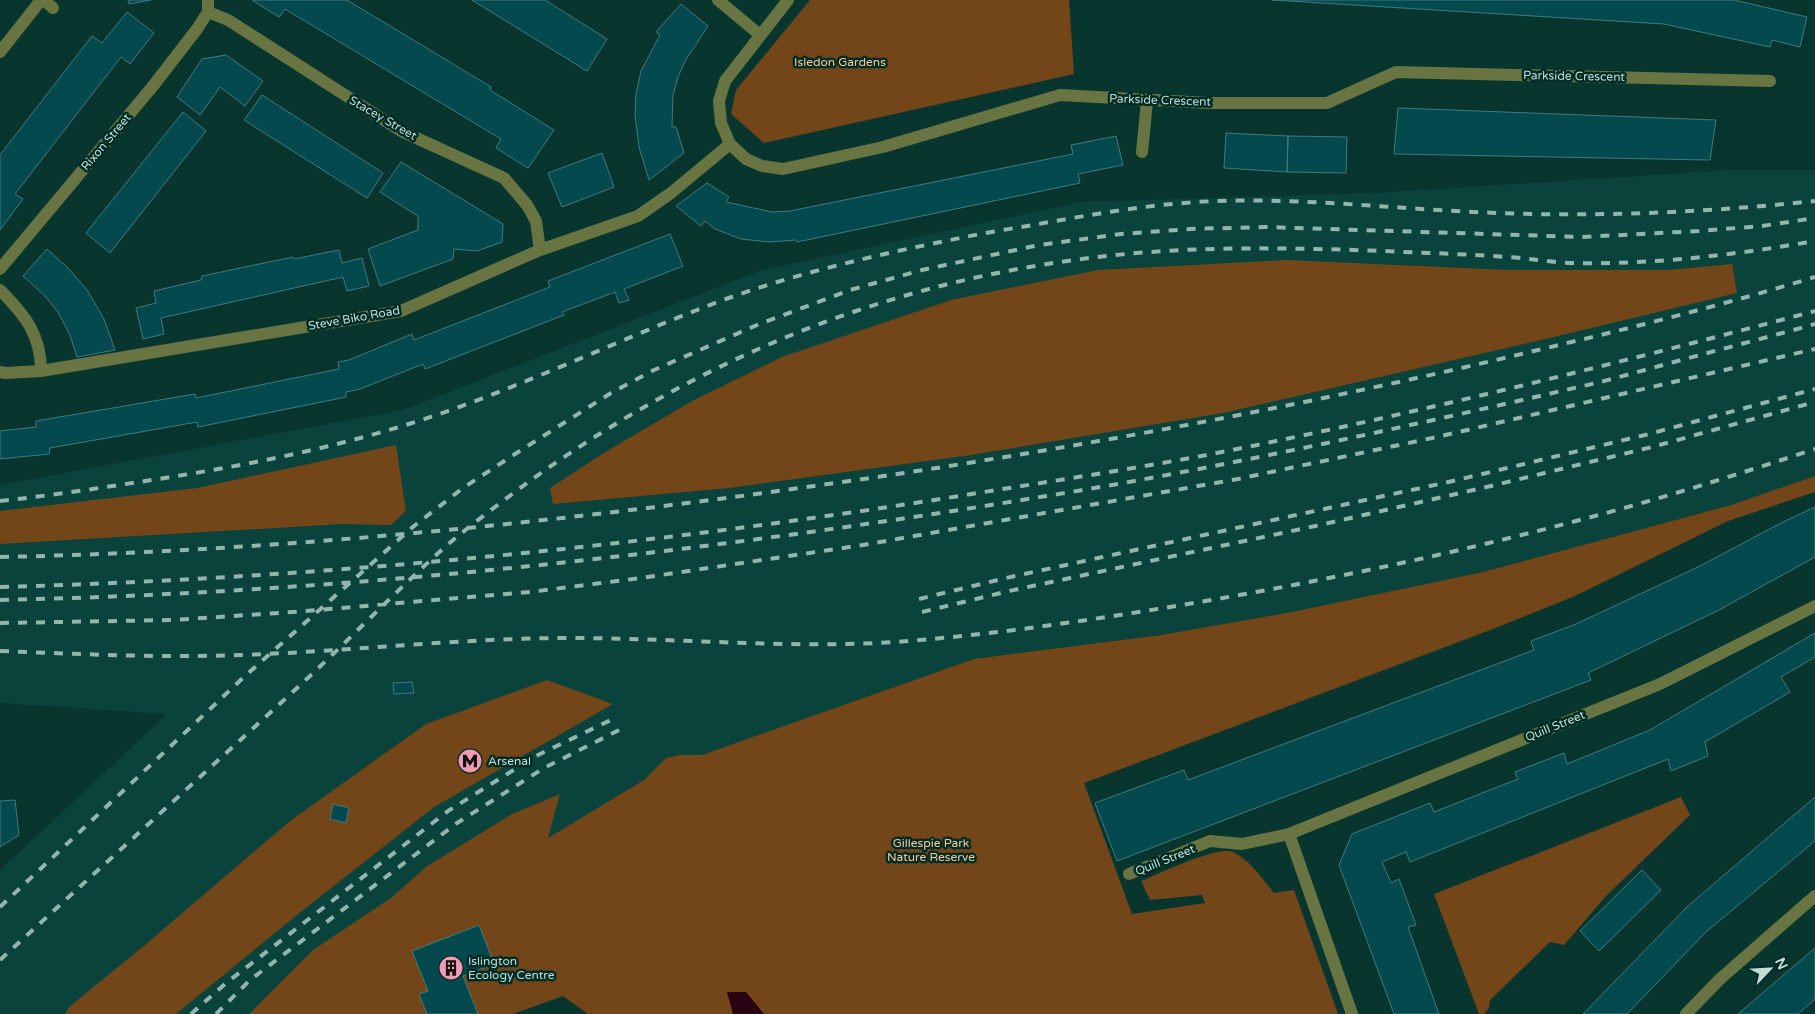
<svg xmlns="http://www.w3.org/2000/svg" width="1815" height="1014" font-family="'Varela Round',sans-serif">
  <style>
    .built { fill: #0a433b }
    .green { fill: #734619 }
    .water { fill: #2b0413 }
    .building { fill: #03494d; stroke: #407b7f }
    .lines { fill: none; stroke-linecap: round; stroke-linejoin: round }
    .minor { stroke: #687542; stroke-width: 12 }
    .rail { stroke: #94b4ae; stroke-width: 4; stroke-dasharray: 9 9; stroke-linecap: butt }
    .labels { text-anchor: middle; stroke-width: 5; stroke-linejoin: round; paint-order: stroke }
    .park-label { font-size: 12px; fill: #f8c69d; stroke: #002c25 }
    .street-label { font-size: 12px; fill: #c1ddd7; stroke: #002c25 }
    .poi-label { font-size: 12px; fill: #c1ddd7; stroke: #002c25; text-anchor: start }
  </style>
  <rect width="100%" height="100%" fill="#08362f"/>
  <path class="built" d="M1730,170H1815V476L1731,505L1483,572L1292,612L1161,635L974,659L702,755H679L666,758L644,780L481,879L268,1014H0V870L167,714L0,703V485L403,410L762,270L1081,202L1376,193Z"/>
  <path class="green" d="M810,0H1069L1074,74L764,143L731,114L736,90Z
    M1287,260L1508,270H1667L1732,264L1737,293L1537,341L1223,413L971,455L729,488L553,504L550,488L607,451L694,400L782,357L951,300L1098,270Z
    M396,445L406,511L391,525L343,524L0,544V511L197,488Z
    M1815,476V492L1728,521L1575,596L1493,629L1084,783L1132,914L1205,903L1202,895L1150,900L1141,881C1158,874 1218,845 1233,852C1250,860 1262,878 1274,893L1294,890L1338,1014H588L563,996L513,1014H249L313,950L391,898L426,867L512,814L560,794L548,838L644,780L666,758L679,755H702L974,659L1161,635L1292,612L1483,572L1731,505Z
    M547,680L613,704L434,807L292,919L176,1014H65L69,1007L145,945L290,821L426,724Z
    M1681,797L1690,815L1606,896L1564,945L1550,942L1490,1000L1489,1008L1484,1014H1479L1434,894Z"/>
  <path class="water" d="M727,992H746L764,1014H733Z"/>
  <path class="building" d="M128,0H151L129,4Z
    M252,0H347L491,87L490,90L554,130L528,168L496,148L501,139L285,9L279,17Z
    M472,0H545L607,39L587,71Z
    M1272,0H1734L1807,17L1800,47L1772,40L1770,47L1664,24Z
    M681,4L708,26L685,61L678,77L673,95L672,127H676L684,153L649,180L639,147L635,115L636,94L641,71L660,35L656,32Z
    M127,12L154,33L130,64L121,57L15,194L23,199L0,230V155L92,36L102,43Z
    M226,55L263,81L245,106L220,87L200,115L177,97L202,59Z
    M262,95L383,173L367,198L244,120Z
    M1398,108L1716,120L1710,160L1394,154Z
    M183,112L206,131L110,253L86,233Z
    M1226,133L1288,136L1287,172L1224,168Z
    M1116,136L1123,165L1078,174L1080,183L797,242L796,240L769,242L741,239L715,229L705,221L701,226L676,206L707,183L729,197L726,202L772,212L790,211L1073,154L1071,145Z
    M1288,136L1347,137L1346,173L1287,172Z
    M602,153L614,187L562,207L548,173Z
    M401,162L503,224L502,242L477,251L454,249L453,259L380,286L368,249L418,230V216L380,192Z
    M670,234L683,266L624,289L629,300L619,303L615,292L562,312L564,315L425,369L423,364L360,389L346,392V397L198,427L197,422L50,448L49,454L0,459V431L36,427V421L195,394L196,398L339,369L338,362L349,360L412,334L414,340L550,287L548,281Z
    M47,249L68,268L87,290L104,319L115,350L77,357L70,335L58,312L44,295L23,276Z
    M339,250L342,263L362,258L369,286L347,291L343,277L161,318L164,334L143,339L136,308L156,303L154,291L201,280L202,276L293,257L294,259Z
    M1815,507V557L1719,610L1588,673L1591,680L1117,861L1095,803L1184,770L1188,780L1534,650L1531,641L1576,624L1700,566L1781,523Z
    M1815,633V657L1781,677L1790,692L1705,742L1708,756L1671,771L1668,759L1410,862L1406,852L1382,862L1391,883L1399,879L1416,925L1408,927L1439,1014H1394L1339,865L1352,834L1430,803L1434,812L1518,779L1515,772L1564,753L1567,764L1650,730Z
    M412,682L414,693L394,694L393,683Z
    M1815,797V841L1706,932L1627,1014H1583L1688,906Z
    M15,800L19,835L0,847V801Z
    M333,804L349,808L346,823L330,819Z
    M1642,870L1661,890L1599,951L1580,931Z
    M479,925L494,964L463,976L478,1014H427L419,994L428,991L412,951Z
    M1815,948V999L1798,1014H1738Z"/>
  <g class="lines">
    <path class="minor" d="M44,0L53,8
      M208,0V12L228,20L401,131L504,178L527,205L536,221L540,250
      M718,0L760,35
      M788,0L725,81L719,101L721,123L730,144L746,159L762,166L783,169L883,147L1060,95L1209,103H1327L1396,72L1770,81
      M0,52L41,0
      M1142,152L1147,101
      M0,269L153,86L197,29L208,12
      M0,290C25,315 41,335 41,371
      M0,372L5,373L41,371L401,311L540,250L638,216L671,193L730,144
      M1289,834L1352,1014
      M1129,874L1210,841L1242,844L1289,834L1660,684L1815,606
      M1686,1014L1720,979L1815,896"/>
    <path class="rail" d="M0,501C46,496 93,489 139,482C231,468 323,451 412,423C513,391 609,344 707,306C788,275 875,255 960,238C984,233 1009,229 1033,225C1094,214 1156,203 1218,201C1312,198 1405,210 1498,213C1604,217 1710,212 1815,201
      M0,557C296,551 591,519 884,476C1104,443 1322,402 1538,350C1631,328 1723,305 1815,277
      M0,587C330,578 659,545 984,492C1060,480 1137,468 1212,454C1415,414 1615,364 1815,311
      M919,599L1006,578L1453,481L1649,434L1815,389
      M0,600C373,592 744,548 1112,485C1270,457 1427,422 1583,386C1610,380 1637,372 1663,365C1714,351 1765,338 1815,324
      M922,612L1009,591L1320,525L1491,486L1652,447L1815,402
      M0,623L173,620L293,612L530,592L641,578L863,545L1238,479L1437,437L1815,349
      M0,651C80,654 160,658 240,655C332,652 424,642 517,639C643,634 769,650 895,642C993,635 1091,620 1188,604C1318,582 1448,555 1576,521C1657,500 1736,475 1815,449
      M0,907L245,676L414,526L463,488L515,454L611,393L654,370L757,325L850,290L922,270L1039,245L1121,234L1190,229L1265,227L1582,237L1699,231L1762,226L1815,218
      M0,960C99,869 198,779 297,688C347,642 395,592 446,546C472,524 500,503 527,483C708,352 904,275 1126,254C1212,246 1298,248 1384,251C1425,253 1466,254 1507,257C1528,258 1548,262 1569,263C1651,265 1734,255 1815,241
      M191,1014L225,984L448,811L536,756L617,717
      M216,1014L250,980L457,823L544,768L623,728"/>
  </g>
  <defs>
    <symbol id="metro-disc" viewBox="-11 -11 22 22"><circle r="9.5" fill="#f19ab3" stroke="#002c25"/><path d="M-5.5 5V-5H-3L0 0L3-5H5.5V5H3V-.5L0 4L-3-.5V5Z" fill="#111"/></symbol>
    <symbol id="building-disc" viewBox="-11 -11 22 22"><circle r="9.5" fill="#f19ab3" stroke="#002c25"/><path d="M-4-6H4V6H1V3H-1V6H-4ZM-2.5-4.3h1.7v1.8h-1.7ZM.8-4.3h1.7v1.8H.8ZM-2.5-1h1.7V.8h-1.7ZM.8-1h1.7V.8H.8Z" fill="#111"/></symbol>
  </defs>
  <g fill-rule="evenodd">
    <use href="#metro-disc" x="456" y="747" width="28" height="28"/>
    <use href="#building-disc" x="437" y="954" width="28" height="28"/>
  </g>
  <g class="labels">
    <g class="park-label">
      <text x="840" y="66">Isledon Gardens</text>
      <text x="931" y="847">Gillespie Park<tspan x="931" dy="14">Nature Reserve</tspan></text>
    </g>
    <g class="street-label">
      <text transform="translate(1574 76) rotate(1)" y="4">Parkside Crescent</text>
      <text transform="translate(1160 100) rotate(2)" y="4">Parkside Crescent</text>
      <text transform="translate(383 118) rotate(30)" y="4">Stacey Street</text>
      <text transform="translate(106 142) rotate(-50)" y="4">Rixon Street</text>
      <text transform="translate(354 318) rotate(-10)" y="4">Steve Biko Road</text>
      <text transform="translate(1555 726) rotate(-22)" y="4">Quill Street</text>
      <text transform="translate(1165 860) rotate(-22)" y="4">Quill Street</text>
    </g>
    <g class="poi-label">
      <text x="488" y="765">Arsenal</text>
      <text x="468" y="965">Islington<tspan x="468" dy="14">Ecology Centre</tspan></text>
    </g>
  </g>
  <g transform="translate(1770 969) rotate(65)" stroke="#002c25" stroke-width="4" paint-order="stroke">
  <path d="M0-4L9 19L0 12L-9 19Z" fill="#c1ddd7"/>
  <text y="-8" font-size="14" font-weight="bold" text-anchor="middle" fill="#c1ddd7">N</text>
  </g>
</svg>
